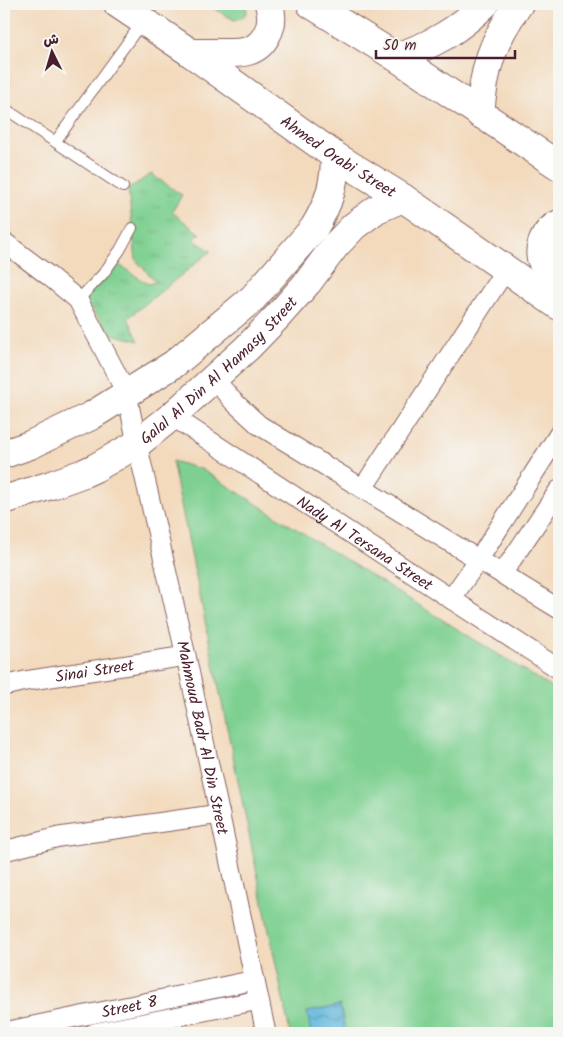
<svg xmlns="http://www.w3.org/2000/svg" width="563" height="1037" font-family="Kalam,'Playpen Sans Arabic',sans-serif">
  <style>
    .grass { fill: url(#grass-tufts); stroke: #64785e }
    .park { fill: #7ed091; stroke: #64785e }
    .water { fill: url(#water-waves); stroke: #546a83 }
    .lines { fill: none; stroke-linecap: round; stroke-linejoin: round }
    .lane-casing { stroke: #85605e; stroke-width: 12 }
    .street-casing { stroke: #85605e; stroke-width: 21 }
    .secondary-casing { stroke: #85605e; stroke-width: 30 }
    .primary-casing { stroke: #85605e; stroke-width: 30 }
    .lane { stroke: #fff; stroke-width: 10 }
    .street { stroke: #fff; stroke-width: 19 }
    .secondary { stroke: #fff; stroke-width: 28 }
    .primary { stroke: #fff; stroke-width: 28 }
    .labels { text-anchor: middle; stroke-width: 4; stroke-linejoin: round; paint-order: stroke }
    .street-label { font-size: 16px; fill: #4a1f2b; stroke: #f6f6f2 }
  </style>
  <defs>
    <pattern id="grass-tufts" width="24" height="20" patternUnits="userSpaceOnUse" patternTransform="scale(1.25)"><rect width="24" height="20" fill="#7ed091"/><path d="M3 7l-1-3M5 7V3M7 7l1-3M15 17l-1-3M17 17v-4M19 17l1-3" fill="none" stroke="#6eb27d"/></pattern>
    <pattern id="water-waves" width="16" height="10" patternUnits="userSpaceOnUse" patternTransform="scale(1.25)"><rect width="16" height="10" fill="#5eb6db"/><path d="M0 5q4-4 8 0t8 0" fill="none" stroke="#5093b2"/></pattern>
  </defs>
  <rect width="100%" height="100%" fill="#f6f6f2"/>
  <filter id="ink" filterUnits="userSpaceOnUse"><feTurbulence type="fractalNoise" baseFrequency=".02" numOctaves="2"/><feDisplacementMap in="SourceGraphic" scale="10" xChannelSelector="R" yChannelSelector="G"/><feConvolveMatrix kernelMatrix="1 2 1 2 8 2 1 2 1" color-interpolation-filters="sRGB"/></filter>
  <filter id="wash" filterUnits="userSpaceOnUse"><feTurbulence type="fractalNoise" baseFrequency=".0096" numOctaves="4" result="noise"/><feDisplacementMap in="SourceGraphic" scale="20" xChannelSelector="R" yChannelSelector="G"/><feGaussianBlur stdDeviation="1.12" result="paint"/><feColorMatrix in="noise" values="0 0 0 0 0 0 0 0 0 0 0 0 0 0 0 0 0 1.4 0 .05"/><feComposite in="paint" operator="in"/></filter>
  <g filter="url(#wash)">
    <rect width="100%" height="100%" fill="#f3dabd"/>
    <path class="grass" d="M206,4H246L247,12L242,18L234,20Z
      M151,174L182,195L172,212L200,234L194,240L211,251L128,318L139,341L112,334L83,300L119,265L148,284L156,282L136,260L128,189Z"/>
    <path class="park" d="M172,461L201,469L325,547L559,692V1033H290Z"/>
    <path class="water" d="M340,1005L346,1033H311L307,1012Z"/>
  </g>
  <g filter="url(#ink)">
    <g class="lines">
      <defs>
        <path id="lane" d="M4,108L123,187
          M55,142L143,21
          M78,300L103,274L120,250L132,228"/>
        <g id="street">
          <path id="s1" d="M4,242L49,276L78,300L127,394L137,444L186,656L266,1033"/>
          <path d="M214,379L233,401L259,425L559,609"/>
          <path id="s2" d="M172,416L451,599L559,669"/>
          <path d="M363,488L506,269"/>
          <path d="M502,574L559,490"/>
          <path d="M451,599L479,559L559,434"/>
          <path id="s3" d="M4,686L25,681L186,656"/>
          <path d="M4,851L59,837L220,814"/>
          <path id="s4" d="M4,1032L255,980"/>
          <path d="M94,1033L259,1000"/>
        </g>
        <g id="secondary">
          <path d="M396,57C433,45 457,31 485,4"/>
          <path d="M480,114C484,68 492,41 519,4"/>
          <path d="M4,454L30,445L91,416L174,364L253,298L314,228C329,203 335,184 335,156"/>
          <path id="s5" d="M4,500L51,485L84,473L95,468L137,444L172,416L247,348L278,316L308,282L335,246L354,226L377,209L403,198"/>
        </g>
        <g id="primary">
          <path id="s6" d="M118,4L191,53L335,156L403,198L559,306"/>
          <path d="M311,4L396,57L559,166"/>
          <path d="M191,53C200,53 209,53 219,53C238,53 257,55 267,34C273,24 272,14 269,4"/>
          <path d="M559,224C545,230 535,251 544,265C547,271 554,275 559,279"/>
        </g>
      </defs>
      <use href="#lane" class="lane-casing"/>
      <use href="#street" class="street-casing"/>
      <use href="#secondary" class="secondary-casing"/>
      <use href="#primary" class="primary-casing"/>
      <use href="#lane" class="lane"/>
      <use href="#street" class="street"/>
      <use href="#secondary" class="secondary"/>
      <use href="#primary" class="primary"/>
    </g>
  </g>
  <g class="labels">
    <g class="street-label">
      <text dy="6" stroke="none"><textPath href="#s6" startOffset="268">Ahmed Orabi Street</textPath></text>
      <text dy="6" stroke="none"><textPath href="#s5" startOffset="255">Galal Al Din Al Hamasy Street</textPath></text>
      <text dy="6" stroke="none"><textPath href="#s2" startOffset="231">Nady Al Tersana Street</textPath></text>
      <text dy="6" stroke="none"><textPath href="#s3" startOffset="92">Sinai Street</textPath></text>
      <text dy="6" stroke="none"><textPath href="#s1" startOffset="552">Mahmoud Badr Al Din Street</textPath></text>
      <text dy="6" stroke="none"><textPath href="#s4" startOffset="128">Street 8</textPath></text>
    </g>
  </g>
  <rect width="563" height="1037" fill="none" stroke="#f6f6f2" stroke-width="20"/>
  <g transform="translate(52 52) rotate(355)" stroke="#f6f6f2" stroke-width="4" paint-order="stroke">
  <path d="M0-4L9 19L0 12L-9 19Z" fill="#4a1f2b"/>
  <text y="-8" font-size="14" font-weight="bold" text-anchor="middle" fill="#4a1f2b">ش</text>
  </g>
  <path d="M376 50v8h139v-8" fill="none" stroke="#4a1f2b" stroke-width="2.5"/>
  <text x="383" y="50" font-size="15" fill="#4a1f2b" stroke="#f6f6f2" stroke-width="4" paint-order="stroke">50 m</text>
</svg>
